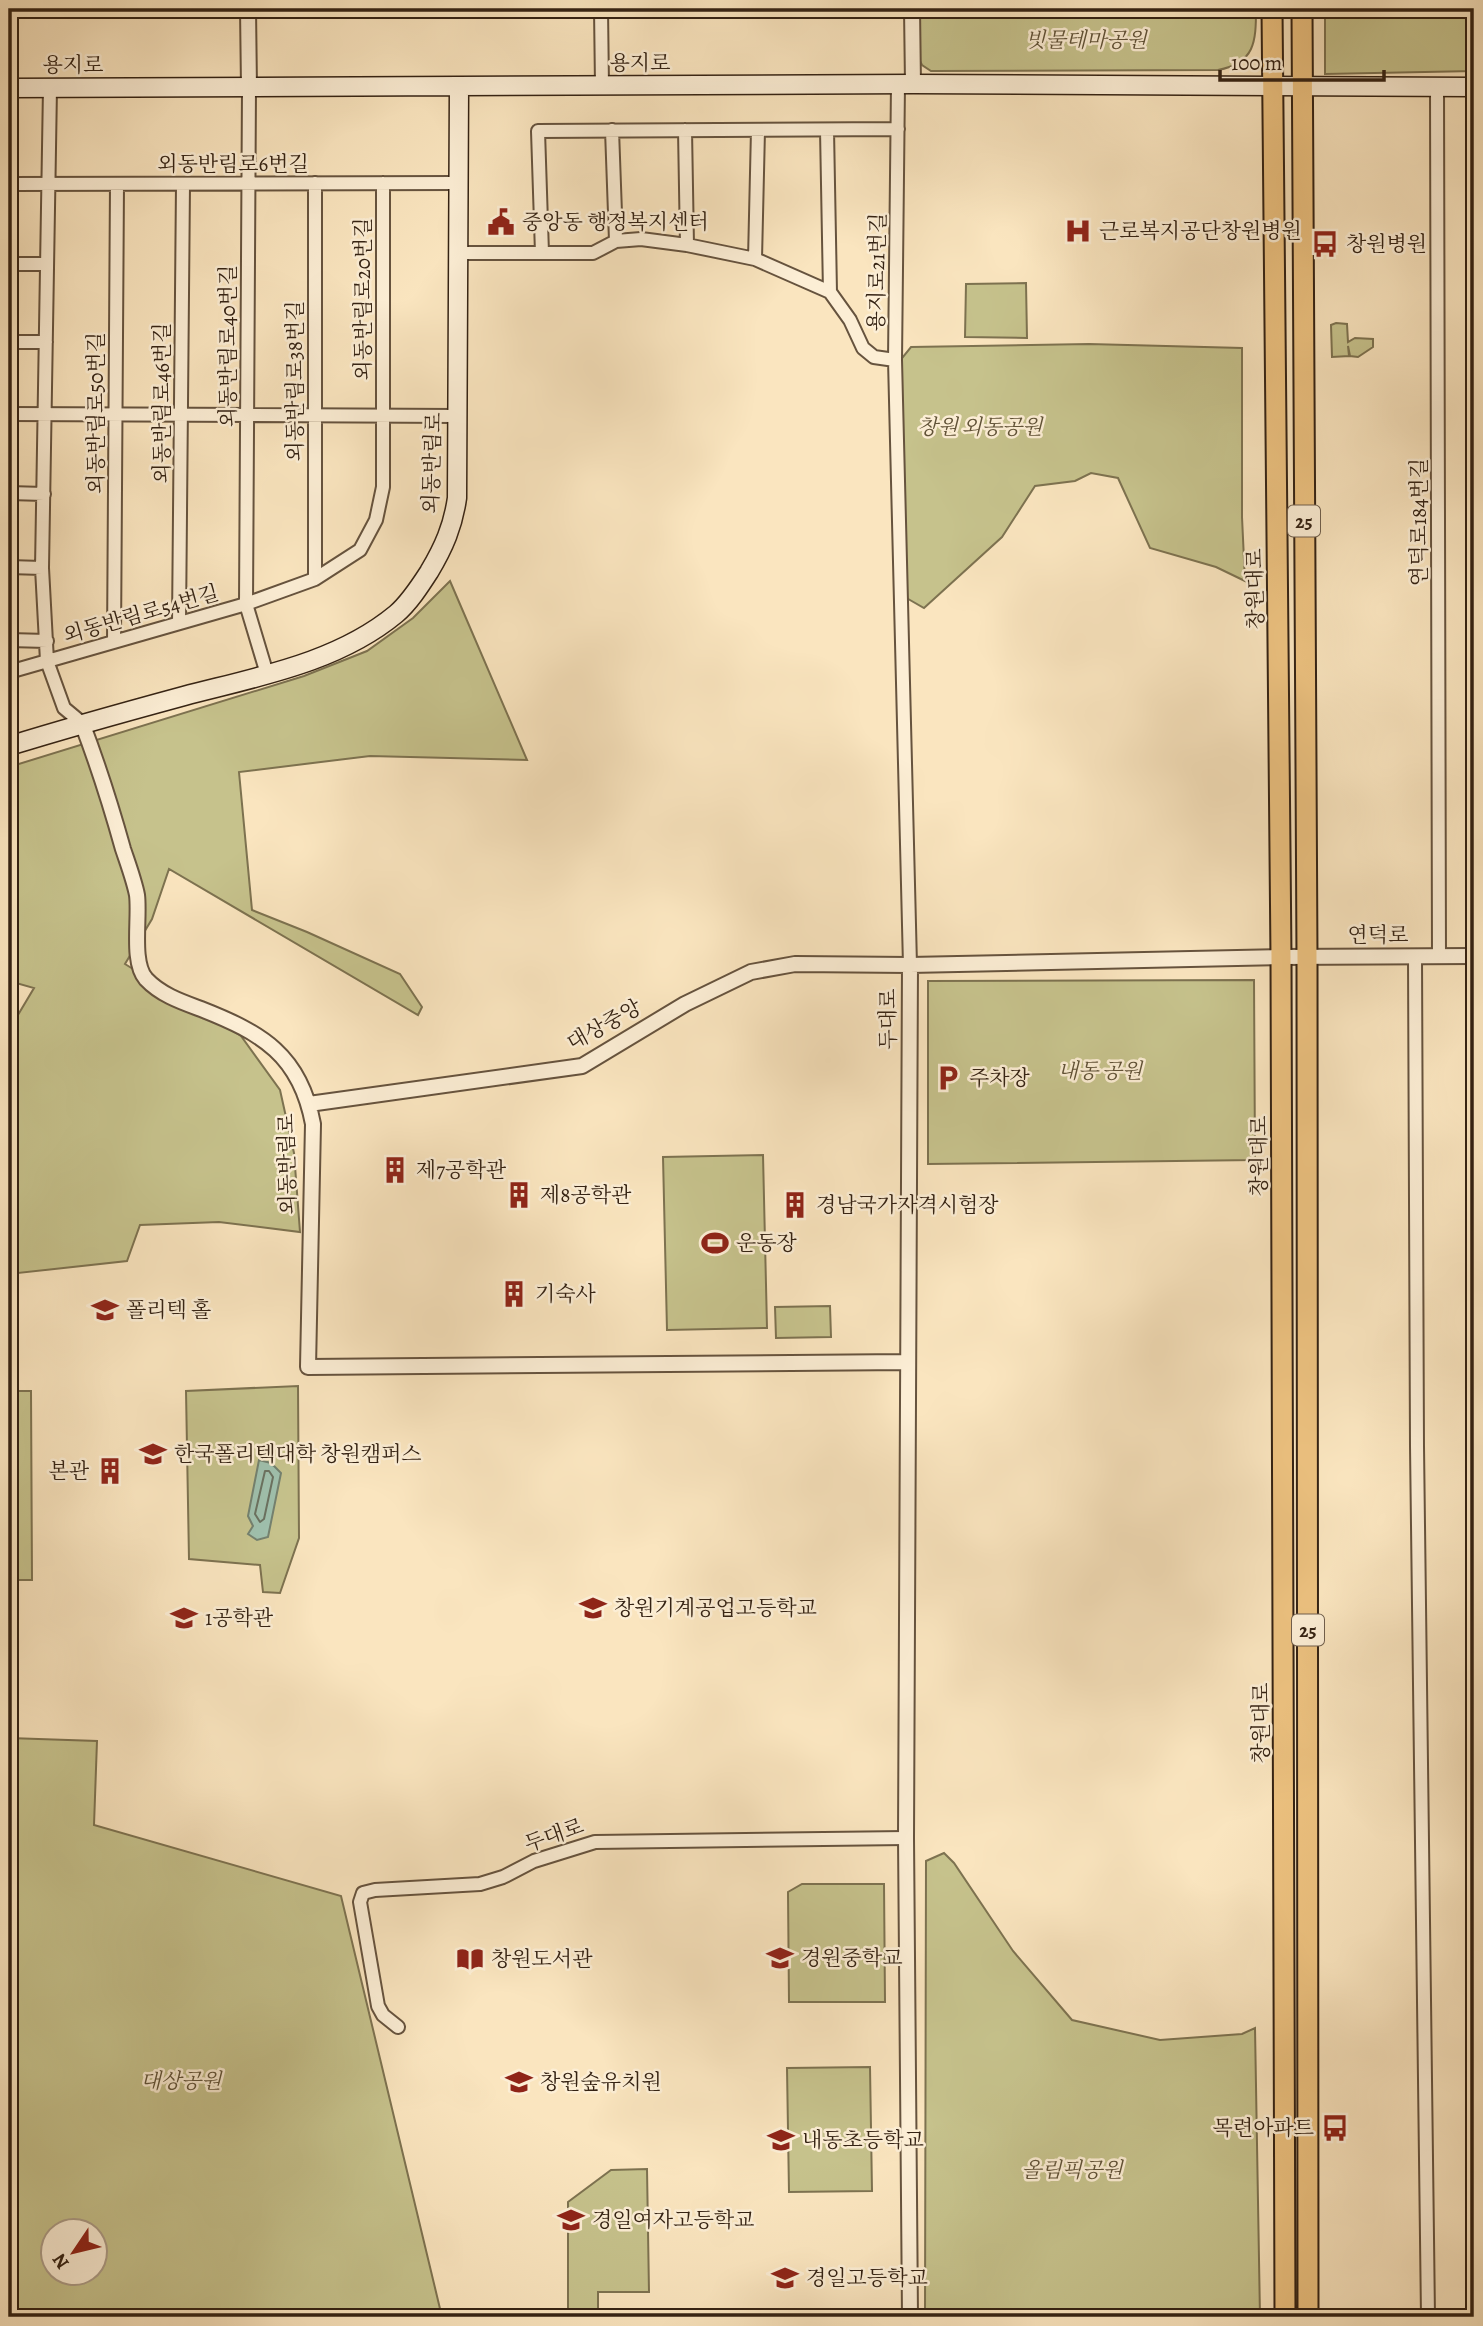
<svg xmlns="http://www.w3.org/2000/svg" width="1483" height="2326" font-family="Alegreya,'Noto Serif KR',serif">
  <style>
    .green { fill: #c6c28c; stroke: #7d7250; stroke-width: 2; fill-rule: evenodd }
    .water { fill: #9fc0ad; stroke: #74816f; stroke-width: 2 }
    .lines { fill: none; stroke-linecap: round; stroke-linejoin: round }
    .shore { stroke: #6a7160; stroke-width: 2 }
    .minor-casing { stroke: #66533e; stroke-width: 16 }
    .tertiary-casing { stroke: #66533e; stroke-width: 18 }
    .secondary-casing { stroke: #342213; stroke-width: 21 }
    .primary-casing { stroke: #342213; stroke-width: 23 }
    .minor { stroke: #fceed5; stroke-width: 12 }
    .tertiary { stroke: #fceed5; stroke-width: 14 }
    .secondary { stroke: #fceed5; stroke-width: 18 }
    .primary { stroke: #edc280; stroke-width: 19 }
    .labels { text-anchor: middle; stroke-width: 5; stroke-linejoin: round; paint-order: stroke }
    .shield { fill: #fceed5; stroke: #705f4d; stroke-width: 2 }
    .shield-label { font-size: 19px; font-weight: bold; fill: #342213 }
    .park-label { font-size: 21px; font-style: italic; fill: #605237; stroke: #fceed5 }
    .street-label { font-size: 21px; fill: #342213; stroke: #fceed5 }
    .poi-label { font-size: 21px; fill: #342213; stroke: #fceed5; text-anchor: start }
  </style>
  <rect width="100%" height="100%" fill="#fae5bf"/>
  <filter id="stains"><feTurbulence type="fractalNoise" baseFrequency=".00286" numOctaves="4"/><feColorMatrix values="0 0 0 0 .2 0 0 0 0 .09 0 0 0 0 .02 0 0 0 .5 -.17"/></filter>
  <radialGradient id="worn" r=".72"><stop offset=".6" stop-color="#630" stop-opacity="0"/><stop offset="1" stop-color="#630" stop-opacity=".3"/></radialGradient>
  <path class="green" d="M918,9H1256C1256,42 1255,63 1218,70L931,71L922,65L919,59Z
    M1325,9H1474V71L1325,74Z
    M1026,283L1027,338L965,337L966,284Z
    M1336,323L1347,324L1348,342L1355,338L1373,339V347L1358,357L1350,356L1348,346L1349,356L1332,357L1331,325Z
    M1089,344L1242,348V517L1245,581L1216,567L1150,548L1118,478L1091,473L1075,481L1035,486L1002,537L924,608L903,596L898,363L911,347Z
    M450,581L527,760L370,756L239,772L252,910L307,932L400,974L422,1007L418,1015L169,869L152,919L125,964L241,1036L280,1090L294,1153L300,1232L219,1222L140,1225L127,1261L9,1274V1030L34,988L9,981V767L304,676L367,651L413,618Z
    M1254,980L1255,1160L928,1164V981Z
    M763,1155L767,1328L667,1330L663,1157Z
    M830,1306L831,1337L776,1338L775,1307Z
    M298,1386L299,1538L280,1593L263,1592L260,1565L189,1559L186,1391Z
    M9,1391H31L32,1580H9Z
    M9,1738L97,1741L94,1825L341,1896L442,2317H9ZM52,2232H94V2274H52Z
    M944,1853L954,1863L1013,1951L1072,2020L1160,2040L1242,2034L1255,2028L1260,2317H925L926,1861Z
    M802,1884H884L885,2002H789L788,1892Z
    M870,2067L872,2191L789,2192L787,2068Z
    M647,2169L649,2292H598V2317H568V2202L611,2170Z"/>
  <path class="water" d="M259,1460L271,1463L281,1473L268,1537L257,1540L248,1534L253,1526L248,1516Z"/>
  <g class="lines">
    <path class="shore" d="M265,1471H269L273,1477L264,1519L260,1522L255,1514Z"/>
    <defs>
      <path id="minor" d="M601,9L602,86
        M1437,87L1439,956
        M50,88L42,568L47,661L64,708L82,723
        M249,88L246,604L267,674
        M612,130L616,241
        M685,130L687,245
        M827,130L830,292
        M9,184L458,183
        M458,253H593L616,241L641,239L687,245L755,259L830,292L850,320L863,348L874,357L895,360L898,84
        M542,253L538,131L898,129
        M755,259L758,130
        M9,264H47
        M9,342H46
        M895,360L910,965
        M9,414L457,416
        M9,493L44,494
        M9,567L42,568
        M315,579V183
        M179,623L183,184
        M9,640L47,641
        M114,642L117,184
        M9,672L246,604L315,579L360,550L376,520L383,487V183
        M1415,956L1417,1446L1428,2317
        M398,2027L383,2015L378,2006L360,1902L363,1893L375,1890L480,1884L503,1877L534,1861L595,1842L906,1838"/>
      <path id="tertiary" d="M248,9L249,88
        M912,9L913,84
        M82,723C98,765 111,806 123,849C128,864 134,880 137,895C140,918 131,962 146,979C161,995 182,1002 201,1009C262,1033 300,1055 313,1124L308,1367L906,1362
        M309,1104L582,1066L685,1004L751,972L795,964L910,965
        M910,2317L906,1838L910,965L1281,957L1474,956"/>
      <path id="secondary" d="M9,88L913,84L1474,87
        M9,746C67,728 125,712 184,696C256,677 337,663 396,614C409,603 420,586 429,572C444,547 453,526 457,498L459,87"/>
      <path id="primary" d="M1272,9L1281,957L1285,2317
        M1302,9L1307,956L1308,2317"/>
    </defs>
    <use href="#minor" class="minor-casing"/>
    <use href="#tertiary" class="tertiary-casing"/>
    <use href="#secondary" class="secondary-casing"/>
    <use href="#primary" class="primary-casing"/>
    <use href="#minor" class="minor"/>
    <use href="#tertiary" class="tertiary"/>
    <use href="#secondary" class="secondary"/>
    <use href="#primary" class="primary"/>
  </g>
  <defs>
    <symbol id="civic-bare" viewBox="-9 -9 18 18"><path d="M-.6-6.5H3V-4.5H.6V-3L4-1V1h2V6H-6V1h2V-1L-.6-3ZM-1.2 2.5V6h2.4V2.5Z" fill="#8f2418" stroke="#fceed5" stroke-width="2.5" paint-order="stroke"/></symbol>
    <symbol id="hospital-bare" viewBox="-9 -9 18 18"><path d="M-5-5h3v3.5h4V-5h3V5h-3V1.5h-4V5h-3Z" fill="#8f2418" stroke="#fceed5" stroke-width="2.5" paint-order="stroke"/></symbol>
    <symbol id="bus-bare" viewBox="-9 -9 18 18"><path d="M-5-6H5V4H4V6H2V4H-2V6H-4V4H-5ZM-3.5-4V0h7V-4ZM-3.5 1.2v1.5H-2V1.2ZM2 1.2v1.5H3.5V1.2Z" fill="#8f2418" stroke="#fceed5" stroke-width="2.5" paint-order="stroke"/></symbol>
    <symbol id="parking-bare" viewBox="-9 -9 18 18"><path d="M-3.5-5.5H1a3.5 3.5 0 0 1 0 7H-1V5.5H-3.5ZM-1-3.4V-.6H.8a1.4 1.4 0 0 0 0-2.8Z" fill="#8f2418" stroke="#fceed5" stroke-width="2.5" paint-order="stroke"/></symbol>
    <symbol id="building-bare" viewBox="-9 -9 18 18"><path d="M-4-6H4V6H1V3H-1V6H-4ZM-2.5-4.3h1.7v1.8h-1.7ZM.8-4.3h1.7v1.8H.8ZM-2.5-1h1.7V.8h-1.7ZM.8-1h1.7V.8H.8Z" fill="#8f2418" stroke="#fceed5" stroke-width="2.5" paint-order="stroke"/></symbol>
    <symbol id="stadium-bare" viewBox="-9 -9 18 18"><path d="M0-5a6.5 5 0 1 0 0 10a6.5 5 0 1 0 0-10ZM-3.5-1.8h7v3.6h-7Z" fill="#8f2418" stroke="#fceed5" stroke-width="2.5" paint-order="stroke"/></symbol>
    <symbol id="university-bare" viewBox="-9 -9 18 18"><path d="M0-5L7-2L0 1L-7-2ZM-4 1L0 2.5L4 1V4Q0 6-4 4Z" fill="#8f2418" stroke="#fceed5" stroke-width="2.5" paint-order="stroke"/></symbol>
    <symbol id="school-bare" viewBox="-9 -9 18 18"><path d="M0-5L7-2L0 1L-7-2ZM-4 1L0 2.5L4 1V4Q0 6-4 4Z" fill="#8f2418" stroke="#fceed5" stroke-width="2.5" paint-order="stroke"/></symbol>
    <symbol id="library-bare" viewBox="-9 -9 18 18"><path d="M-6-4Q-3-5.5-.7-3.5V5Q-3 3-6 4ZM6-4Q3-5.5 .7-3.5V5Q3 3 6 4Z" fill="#8f2418" stroke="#fceed5" stroke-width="2.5" paint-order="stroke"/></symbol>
  </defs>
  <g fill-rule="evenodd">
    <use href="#civic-bare" x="482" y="203" width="38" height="38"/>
    <use href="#hospital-bare" x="1059" y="212" width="38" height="38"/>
    <use href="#bus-bare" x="1306" y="225" width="38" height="38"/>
    <use href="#parking-bare" x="929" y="1059" width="38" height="38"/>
    <use href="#building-bare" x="376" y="1151" width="38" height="38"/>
    <use href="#building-bare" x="500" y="1176" width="38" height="38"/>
    <use href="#building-bare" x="776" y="1186" width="38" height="38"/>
    <use href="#stadium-bare" x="696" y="1224" width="38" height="38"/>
    <use href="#building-bare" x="495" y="1275" width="38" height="38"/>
    <use href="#university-bare" x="86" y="1291" width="38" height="38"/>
    <use href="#university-bare" x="134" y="1435" width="38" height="38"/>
    <use href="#building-bare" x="91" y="1452" width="38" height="38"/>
    <use href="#school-bare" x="574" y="1589" width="38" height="38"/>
    <use href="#university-bare" x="165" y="1599" width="38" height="38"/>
    <use href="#school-bare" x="761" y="1939" width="38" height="38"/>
    <use href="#library-bare" x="451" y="1940" width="38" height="38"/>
    <use href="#school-bare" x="500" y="2063" width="38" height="38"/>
    <use href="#bus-bare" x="1316" y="2109" width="38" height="38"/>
    <use href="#school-bare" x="762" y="2121" width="38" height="38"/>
    <use href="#school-bare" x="552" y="2201" width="38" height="38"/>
    <use href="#school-bare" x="766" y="2259" width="38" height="38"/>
  </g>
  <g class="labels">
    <g class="shield">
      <rect x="1288" y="505.5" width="32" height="31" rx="5"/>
      <rect x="1292" y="1614.5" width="32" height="31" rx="5"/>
    </g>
    <g class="shield-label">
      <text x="1304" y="528">25</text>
      <text x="1308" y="1637">25</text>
    </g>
    <g class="park-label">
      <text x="1086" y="47">빗물테마공원</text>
      <text x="980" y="434">창원 외동공원</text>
      <text x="1100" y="1078">내동 공원</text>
      <text x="181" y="2088">대상공원</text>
      <text x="1072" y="2177">올림픽공원</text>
    </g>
    <g class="street-label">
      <text x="640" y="70">용지로</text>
      <text x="73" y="72">용지로</text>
      <text x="233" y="171">외동반림로6번길</text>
      <text transform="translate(877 272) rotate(-89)" y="7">용지로21번길</text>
      <text transform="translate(363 299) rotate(-90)" y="7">외동반림로20번길</text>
      <text transform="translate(228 346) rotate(-90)" y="7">외동반림로40번길</text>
      <text transform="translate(295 381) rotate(-90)" y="7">외동반림로38번길</text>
      <text transform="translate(162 403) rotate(-90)" y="7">외동반림로46번길</text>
      <text transform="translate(96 413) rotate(-90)" y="7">외동반림로50번길</text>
      <text transform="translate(432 463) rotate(-88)" y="7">외동반림로</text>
      <text transform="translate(1419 522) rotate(-90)" y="7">연덕로184번길</text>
      <text transform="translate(1255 589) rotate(-91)" y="7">창원대로</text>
      <text transform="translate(141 614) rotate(-16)" y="7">외동반림로54번길</text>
      <text x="1378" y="942">연덕로</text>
      <text transform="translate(888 1019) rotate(-90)" y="7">두대로</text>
      <text transform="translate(604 1025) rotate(-29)" y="7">대상중앙</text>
      <text transform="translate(1259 1156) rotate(-90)" y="7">창원대로</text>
      <text transform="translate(287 1164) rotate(-91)" y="7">외동반림로</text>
      <text transform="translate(1261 1723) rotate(-90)" y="7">창원대로</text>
      <text transform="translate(554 1835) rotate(-19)" y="7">두대로</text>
    </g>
    <g class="poi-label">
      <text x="522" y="229">중앙동 행정복지센터</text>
      <text x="1099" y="238">근로복지공단창원병원</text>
      <text x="1346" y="251">창원병원</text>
      <text x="969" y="1085">주차장</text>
      <text x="416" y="1177">제7공학관</text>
      <text x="540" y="1202">제8공학관</text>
      <text x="816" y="1212">경남국가자격시험장</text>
      <text x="736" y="1250">운동장</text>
      <text x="535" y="1301">기숙사</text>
      <text x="126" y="1317">폴리텍 홀</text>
      <text x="174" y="1461">한국폴리텍대학 창원캠퍼스</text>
      <text x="89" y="1478" text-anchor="end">본관</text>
      <text x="614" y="1615">창원기계공업고등학교</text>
      <text x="205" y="1625">1공학관</text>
      <text x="801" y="1965">경원중학교</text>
      <text x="491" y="1966">창원도서관</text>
      <text x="540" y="2089">창원숲유치원</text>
      <text x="1314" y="2135" text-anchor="end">목련아파트</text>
      <text x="802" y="2147">내동초등학교</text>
      <text x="592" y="2227">경일여자고등학교</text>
      <text x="806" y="2285">경일고등학교</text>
    </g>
  </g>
  <rect width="1483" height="2326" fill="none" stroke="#fae5bf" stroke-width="35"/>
  <rect x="10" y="10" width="1462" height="2305" fill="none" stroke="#342213" stroke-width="3.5"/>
  <rect x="18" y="18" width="1448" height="2291" fill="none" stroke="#342213" stroke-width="2"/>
  <g transform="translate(74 2252) rotate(235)"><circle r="33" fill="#fceed5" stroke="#ac9c87" stroke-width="2"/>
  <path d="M0-5L12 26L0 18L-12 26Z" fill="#8f2418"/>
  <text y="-10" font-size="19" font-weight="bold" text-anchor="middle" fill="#342213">N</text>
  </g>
  <path d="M1220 70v10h164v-10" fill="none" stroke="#342213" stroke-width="3.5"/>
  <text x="1231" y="70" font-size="21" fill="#342213" stroke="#fceed5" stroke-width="5" paint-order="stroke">100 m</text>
  <rect width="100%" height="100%" filter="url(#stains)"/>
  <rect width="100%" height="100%" fill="url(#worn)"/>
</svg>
